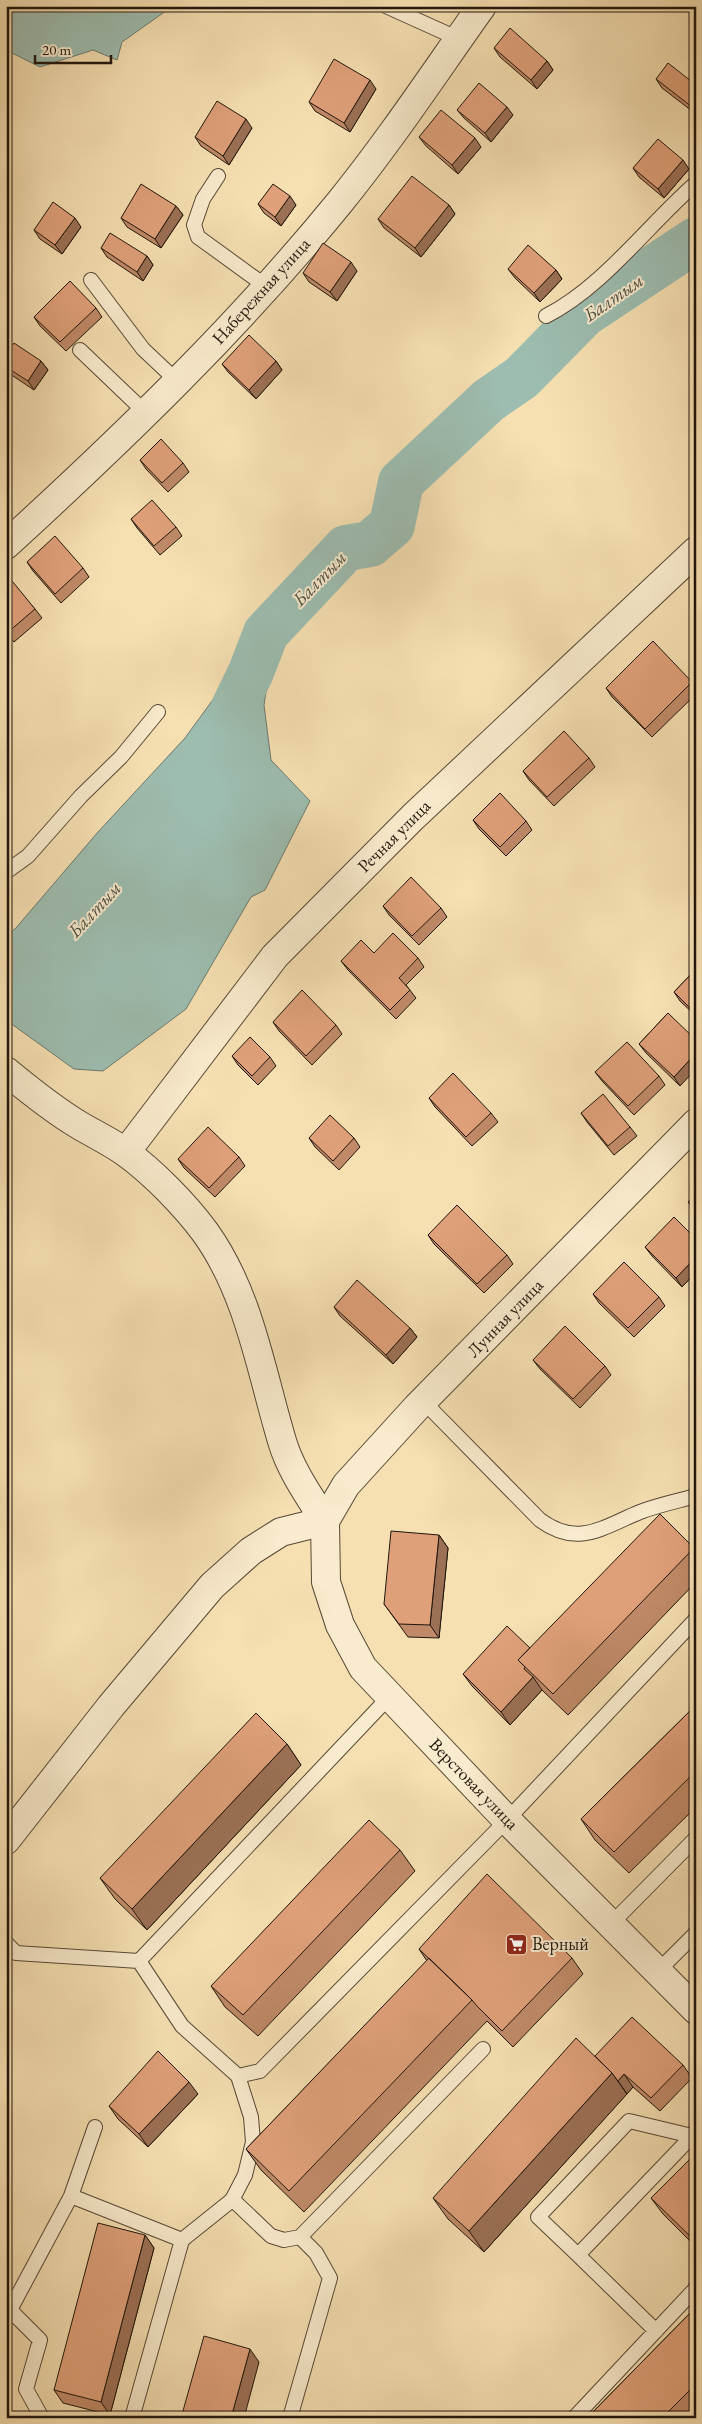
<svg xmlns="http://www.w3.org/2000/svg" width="702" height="2424" font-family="'EB Garamond',serif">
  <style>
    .water { fill: #9dbdb0; stroke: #6b7a6f }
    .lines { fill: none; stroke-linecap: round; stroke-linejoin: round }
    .river { stroke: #9dbdb0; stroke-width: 46 }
    .service-casing { stroke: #564836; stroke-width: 16 }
    .minor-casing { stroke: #564836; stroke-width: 30 }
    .tertiary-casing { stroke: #564836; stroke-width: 30 }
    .service { stroke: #f9ebcd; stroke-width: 14 }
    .minor { stroke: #f9ebcd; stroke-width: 28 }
    .tertiary { stroke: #f9ebcd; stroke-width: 28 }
    .wall { fill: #c08a68; stroke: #20160d }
    .shaded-wall { fill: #9c7055; stroke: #20160d }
    .building { fill: #dfa079; stroke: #20160d }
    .labels { text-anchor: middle; stroke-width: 4; stroke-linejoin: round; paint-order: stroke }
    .street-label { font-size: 18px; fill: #20160d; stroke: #f9ebcd }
    .poi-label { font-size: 18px; fill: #20160d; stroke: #f9ebcd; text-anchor: start }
    .water-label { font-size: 19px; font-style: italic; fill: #4c5046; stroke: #f9ebcd }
  </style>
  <rect width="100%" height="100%" fill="#f6e0b2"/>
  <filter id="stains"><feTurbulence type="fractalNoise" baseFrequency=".004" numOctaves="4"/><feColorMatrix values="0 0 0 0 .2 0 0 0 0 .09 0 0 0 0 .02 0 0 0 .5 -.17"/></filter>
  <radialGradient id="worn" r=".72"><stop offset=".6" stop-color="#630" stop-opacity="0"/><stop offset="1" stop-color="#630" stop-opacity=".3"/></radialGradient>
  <path class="water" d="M6,6H173L122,42L117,60L93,50L40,67L6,50Z
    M252,646L272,653L264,705L271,760L310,801L265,890L251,897L186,1009L103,1071L74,1069L6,1020V935L15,929L98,832L185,738Z"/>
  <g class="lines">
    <path class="river" d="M234,707L251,672L266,633L346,548L370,544L392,525L401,482L489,400L521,378L584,314L696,240"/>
    <defs>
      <path id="service" d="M386,6L459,39
        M218,176L203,199L194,225L198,237L267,287
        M91,280L143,349L178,382
        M546,316C603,287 647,226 696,183
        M80,350L147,414
        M6,872L28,856L81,796L121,757L158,712
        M423,1401L540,1520C578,1548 603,1527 640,1512C658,1505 678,1501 696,1496
        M611,1924L696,1838
        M6,1943L16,1953L139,1961L182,2026L238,2076L260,2071L507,1820L696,1619
        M139,1961L390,1696
        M658,1971L696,1933
        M71,2196L182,2240
        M232,2199L271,2236L284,2240L300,2237L483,2049
        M578,2255L538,2217L629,2121L692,2136
        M656,2331L578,2255L696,2132
        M42,2418L26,2389L40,2340L10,2310L71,2196L95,2127
        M132,2418L182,2240L232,2200L245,2175L253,2142L251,2117L238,2076
        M290,2418L330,2278L316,2253L300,2237
        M574,2418L696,2288"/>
      <path id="minor" d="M6,1071C29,1090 54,1110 79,1125C94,1134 111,1142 125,1152C153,1172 185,1205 205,1232C249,1293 261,1371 282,1441C290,1469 309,1496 325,1521L281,1532L251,1551L212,1586L111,1706L6,1840
        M126,1152L275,956L413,817L696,551"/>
      <path id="tertiary" d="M6,545C125,436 238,327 340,202C391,139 435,72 482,6
        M696,1123L417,1407L346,1485L325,1521L326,1582L340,1625L363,1668L507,1820L696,2010"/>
    </defs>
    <use href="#service" class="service-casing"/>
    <use href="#minor" class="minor-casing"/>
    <use href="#tertiary" class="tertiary-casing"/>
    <use href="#service" class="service"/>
    <use href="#minor" class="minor"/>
    <use href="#tertiary" class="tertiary"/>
  </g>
  <path class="wall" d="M607,6H614L611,10Z
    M494,48L547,61L553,70L537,89L500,57Z
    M656,79L696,85V114L662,88Z
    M376,89L350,132L315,111L309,102Z
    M457,110L513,115L491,142L464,118Z
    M252,128L229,165L201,146L195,137Z
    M419,137L481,147L458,174L426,146Z
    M633,168L689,169L664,198L639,177Z
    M258,204L296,205L281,226L264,213Z
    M449,205L455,214L421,257L384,228L378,219Z
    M176,206L183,215L161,248L127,227L121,218Z
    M81,227L62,254L40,239L34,230Z
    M101,248L147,256L153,265L143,281L107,257Z
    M508,269L556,270L562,279L540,302L515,278Z
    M357,271L337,301L309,282L303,273Z
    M96,308L102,317L66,351L40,326L34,317Z
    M6,355L41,361L48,370L34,390L7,372L6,371Z
    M276,361L282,370L256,399L228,372L222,364Z
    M140,460L183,463L189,472L168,492L146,469Z
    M131,519L176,527L182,536L160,555L137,528Z
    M27,562L83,568L89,577L61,603L33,571Z
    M6,577L35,609L42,618L14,642L6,633Z
    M692,682L696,687V694L652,737L612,697L606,688Z
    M589,758L595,767L554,806L529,780L523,771Z
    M473,820L526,821L532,830L506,856L479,829Z
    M383,906L441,908L447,917L419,945L389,915Z
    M374,953L418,958L424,967L406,985L416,998L396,1019L348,970L341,961Z
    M696,969V1016L680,1001L674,992Z
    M668,1013L680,1086L646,1053L639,1044Z
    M273,1022L336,1025L342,1034L312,1065L279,1031Z
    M232,1056L270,1057L276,1066L258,1085L238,1065Z
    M595,1072L659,1076L665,1085L634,1115L602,1081Z
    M429,1098L491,1113L498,1122L472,1146L435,1107Z
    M581,1113L630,1127L637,1136L614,1155L587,1122Z
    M309,1138H354L360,1147L339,1170L315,1147Z
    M239,1157L245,1166L215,1197L184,1168L178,1159Z
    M696,1194V1212L688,1202Z
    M428,1235L507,1255L513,1264L484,1293L434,1244Z
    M696,1239V1272L682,1287L652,1256L645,1247Z
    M593,1294L659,1297L665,1306L634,1337L599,1303Z
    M334,1307L410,1328L417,1337L393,1364L340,1316Z
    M533,1360L605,1366L611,1375L580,1408L540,1369Z
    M439,1535L448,1548L439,1638L408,1637L384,1604Z
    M694,1548L696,1550V1582L568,1715L542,1690L510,1725L472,1686L463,1674L530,1648Z
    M696,1705V1807L629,1873L595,1840L581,1819Z
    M287,1744L301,1765L147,1930L115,1899L100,1878Z
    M400,1850L415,1871L258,2036L225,2007L211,1986Z
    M419,1949L572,1958L583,1974L513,2047L487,2021L304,2212L261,2170L246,2149L427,1961Z
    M595,2056L683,2065L692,2078L660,2111L633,2087L484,2252L448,2219L433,2198Z
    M198,2094L148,2147L118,2119L109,2106Z
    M696,2153V2247L663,2214L651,2198Z
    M145,2235L154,2248L110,2415L63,2403L54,2390Z
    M696,2307V2418H587Z"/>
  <path class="shaded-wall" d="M547,61L553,70L537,89L531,80Z
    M370,80L376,89L350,132L344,123Z
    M507,107L513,115L491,142L485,133Z
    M246,119L252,128L229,165L223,156Z
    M475,138L481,147L458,174L452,165Z
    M683,160L689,169L664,198L658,189Z
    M290,196L296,205L281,226L275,217Z
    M449,205L455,214L421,257L415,248Z
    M176,206L183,215L161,248L155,239Z
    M75,218L81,227L62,254L55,245Z
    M147,256L153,265L143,281L137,272Z
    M351,262L357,271L337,301L330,292Z
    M556,270L562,279L540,302L534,293Z
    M41,361L48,370L34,390L28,381Z
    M276,361L282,370L256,399L249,390Z
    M696,1053V1069L680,1086L674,1077Z
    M696,1257V1272L682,1287L676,1278Z
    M410,1328L417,1337L393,1364L386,1355Z
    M439,1535L448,1548L439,1638L430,1625Z
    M533,1677L542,1690L510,1725L501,1712Z
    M287,1744L301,1765L147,1930L132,1909Z
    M612,2073L627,2094L484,2252L469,2231Z
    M624,2074L633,2087L627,2094L618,2081Z
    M189,2082L198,2094L148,2147L139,2134Z
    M145,2235L154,2248L110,2415L101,2402Z
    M250,2349L259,2362L244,2418H231Z"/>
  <path class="building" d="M510,28L547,61L531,80L494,48Z
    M334,59L370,80L344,123L309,102Z
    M668,63L696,85V110L656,79Z
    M479,83L507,107L485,133L457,110Z
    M217,101L246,119L223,156L195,137Z
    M441,110L475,138L452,165L419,137Z
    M658,139L683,160L658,189L633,168Z
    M412,176L449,205L415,248L378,219Z
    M141,184L176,206L155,239L121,218Z
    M273,184L290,196L275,217L258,204Z
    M53,202L75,218L55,245L34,230Z
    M110,233L147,256L137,272L101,248Z
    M323,243L351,262L330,292L303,273Z
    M528,245L556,270L534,293L508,269Z
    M70,281L96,308L60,342L34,317Z
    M249,335L276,361L249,390L222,364Z
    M14,343L41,361L28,381L6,367V355Z
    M161,439L183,463L162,483L140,460Z
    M152,500L176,527L154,546L131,519Z
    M55,536L83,568L55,594L27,562Z
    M8,576L35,609L7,633L6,631V577Z
    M653,641L692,682L645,729L606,688Z
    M564,731L589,758L547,797L523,771Z
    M500,793L526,821L500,847L473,820Z
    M411,877L441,908L412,936L383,906Z
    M393,933L418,958L399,978L410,990L390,1010L341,961L361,940L374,953Z
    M696,969V1014L674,992Z
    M302,990L336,1025L306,1056L273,1022Z
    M668,1013L696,1040V1053L674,1077L639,1044Z
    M250,1037L270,1057L252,1076L232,1056Z
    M627,1042L659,1076L628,1106L595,1072Z
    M453,1073L491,1113L466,1137L429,1098Z
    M603,1094L630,1127L608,1146L581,1113Z
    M330,1115L354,1138L333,1161L309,1138Z
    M208,1127L239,1157L209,1188L178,1159Z
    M696,1194V1209L688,1202Z
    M457,1205L507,1255L477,1284L428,1235Z
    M674,1217L696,1239V1257L676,1278L645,1247Z
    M624,1262L659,1297L628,1328L593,1294Z
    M357,1280L410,1328L386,1355L334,1307Z
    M565,1326L605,1366L573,1399L533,1360Z
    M660,1514L694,1548L553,1694L518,1660Z
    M391,1531L439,1535L430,1625L399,1624L384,1604Z
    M507,1626L530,1648L518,1660L525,1667L524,1669L533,1677L501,1712L463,1674Z
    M696,1705V1771L614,1852L581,1819Z
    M256,1713L287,1744L132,1909L100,1878Z
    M369,1820L400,1850L243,2015L211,1986Z
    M487,1874L572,1958L502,2031L476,2005L472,2000L419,1949Z
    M429,1958L472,2000L289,2191L246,2149Z
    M632,2017L683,2065L651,2098L624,2074L618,2081L612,2073L595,2056Z
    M576,2038L612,2073L469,2231L433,2198Z
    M158,2051L189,2082L139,2134L109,2106Z
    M696,2153V2242L651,2198Z
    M98,2223L145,2235L101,2402L54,2390Z
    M696,2307V2384L662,2418H587Z
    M204,2336L250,2349L231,2418H181Z"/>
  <defs>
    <symbol id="supermarket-square" viewBox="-11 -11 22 22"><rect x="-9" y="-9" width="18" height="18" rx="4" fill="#8f2418" stroke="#f9ebcd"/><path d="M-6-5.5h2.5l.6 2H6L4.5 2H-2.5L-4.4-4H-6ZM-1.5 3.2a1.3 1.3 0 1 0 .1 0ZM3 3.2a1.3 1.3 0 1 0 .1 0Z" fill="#fff"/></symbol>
  </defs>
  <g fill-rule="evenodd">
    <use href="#supermarket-square" x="504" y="1932" width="25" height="25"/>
  </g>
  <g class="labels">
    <g class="street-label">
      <text transform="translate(261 291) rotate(-48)" y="6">Набережная улица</text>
      <text transform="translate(394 836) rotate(-45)" y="6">Речная улица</text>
      <text transform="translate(505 1318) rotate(-46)" y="6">Лунная улица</text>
      <text transform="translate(474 1784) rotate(46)" y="6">Верстовая улица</text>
    </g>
    <g class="poi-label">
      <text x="532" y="1950">Верный</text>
    </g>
    <g class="water-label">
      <text transform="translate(613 297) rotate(-35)" y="7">Балтым</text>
      <text transform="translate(319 578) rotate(-46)" y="7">Балтым</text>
      <text transform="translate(94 909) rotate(-47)" y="7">Балтым</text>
    </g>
  </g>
  <rect width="702" height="2424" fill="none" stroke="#f6e0b2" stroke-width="25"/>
  <rect x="8" y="8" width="687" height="2409" fill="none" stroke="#20160d" stroke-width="2.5"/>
  <rect x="12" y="12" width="677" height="2399" fill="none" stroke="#20160d"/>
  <path d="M35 55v8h76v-8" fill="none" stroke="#20160d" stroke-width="2.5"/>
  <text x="42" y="55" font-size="15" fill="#20160d" stroke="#f9ebcd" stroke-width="4" paint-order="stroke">20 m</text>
  <rect width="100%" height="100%" filter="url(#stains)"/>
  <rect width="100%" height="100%" fill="url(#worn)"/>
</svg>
